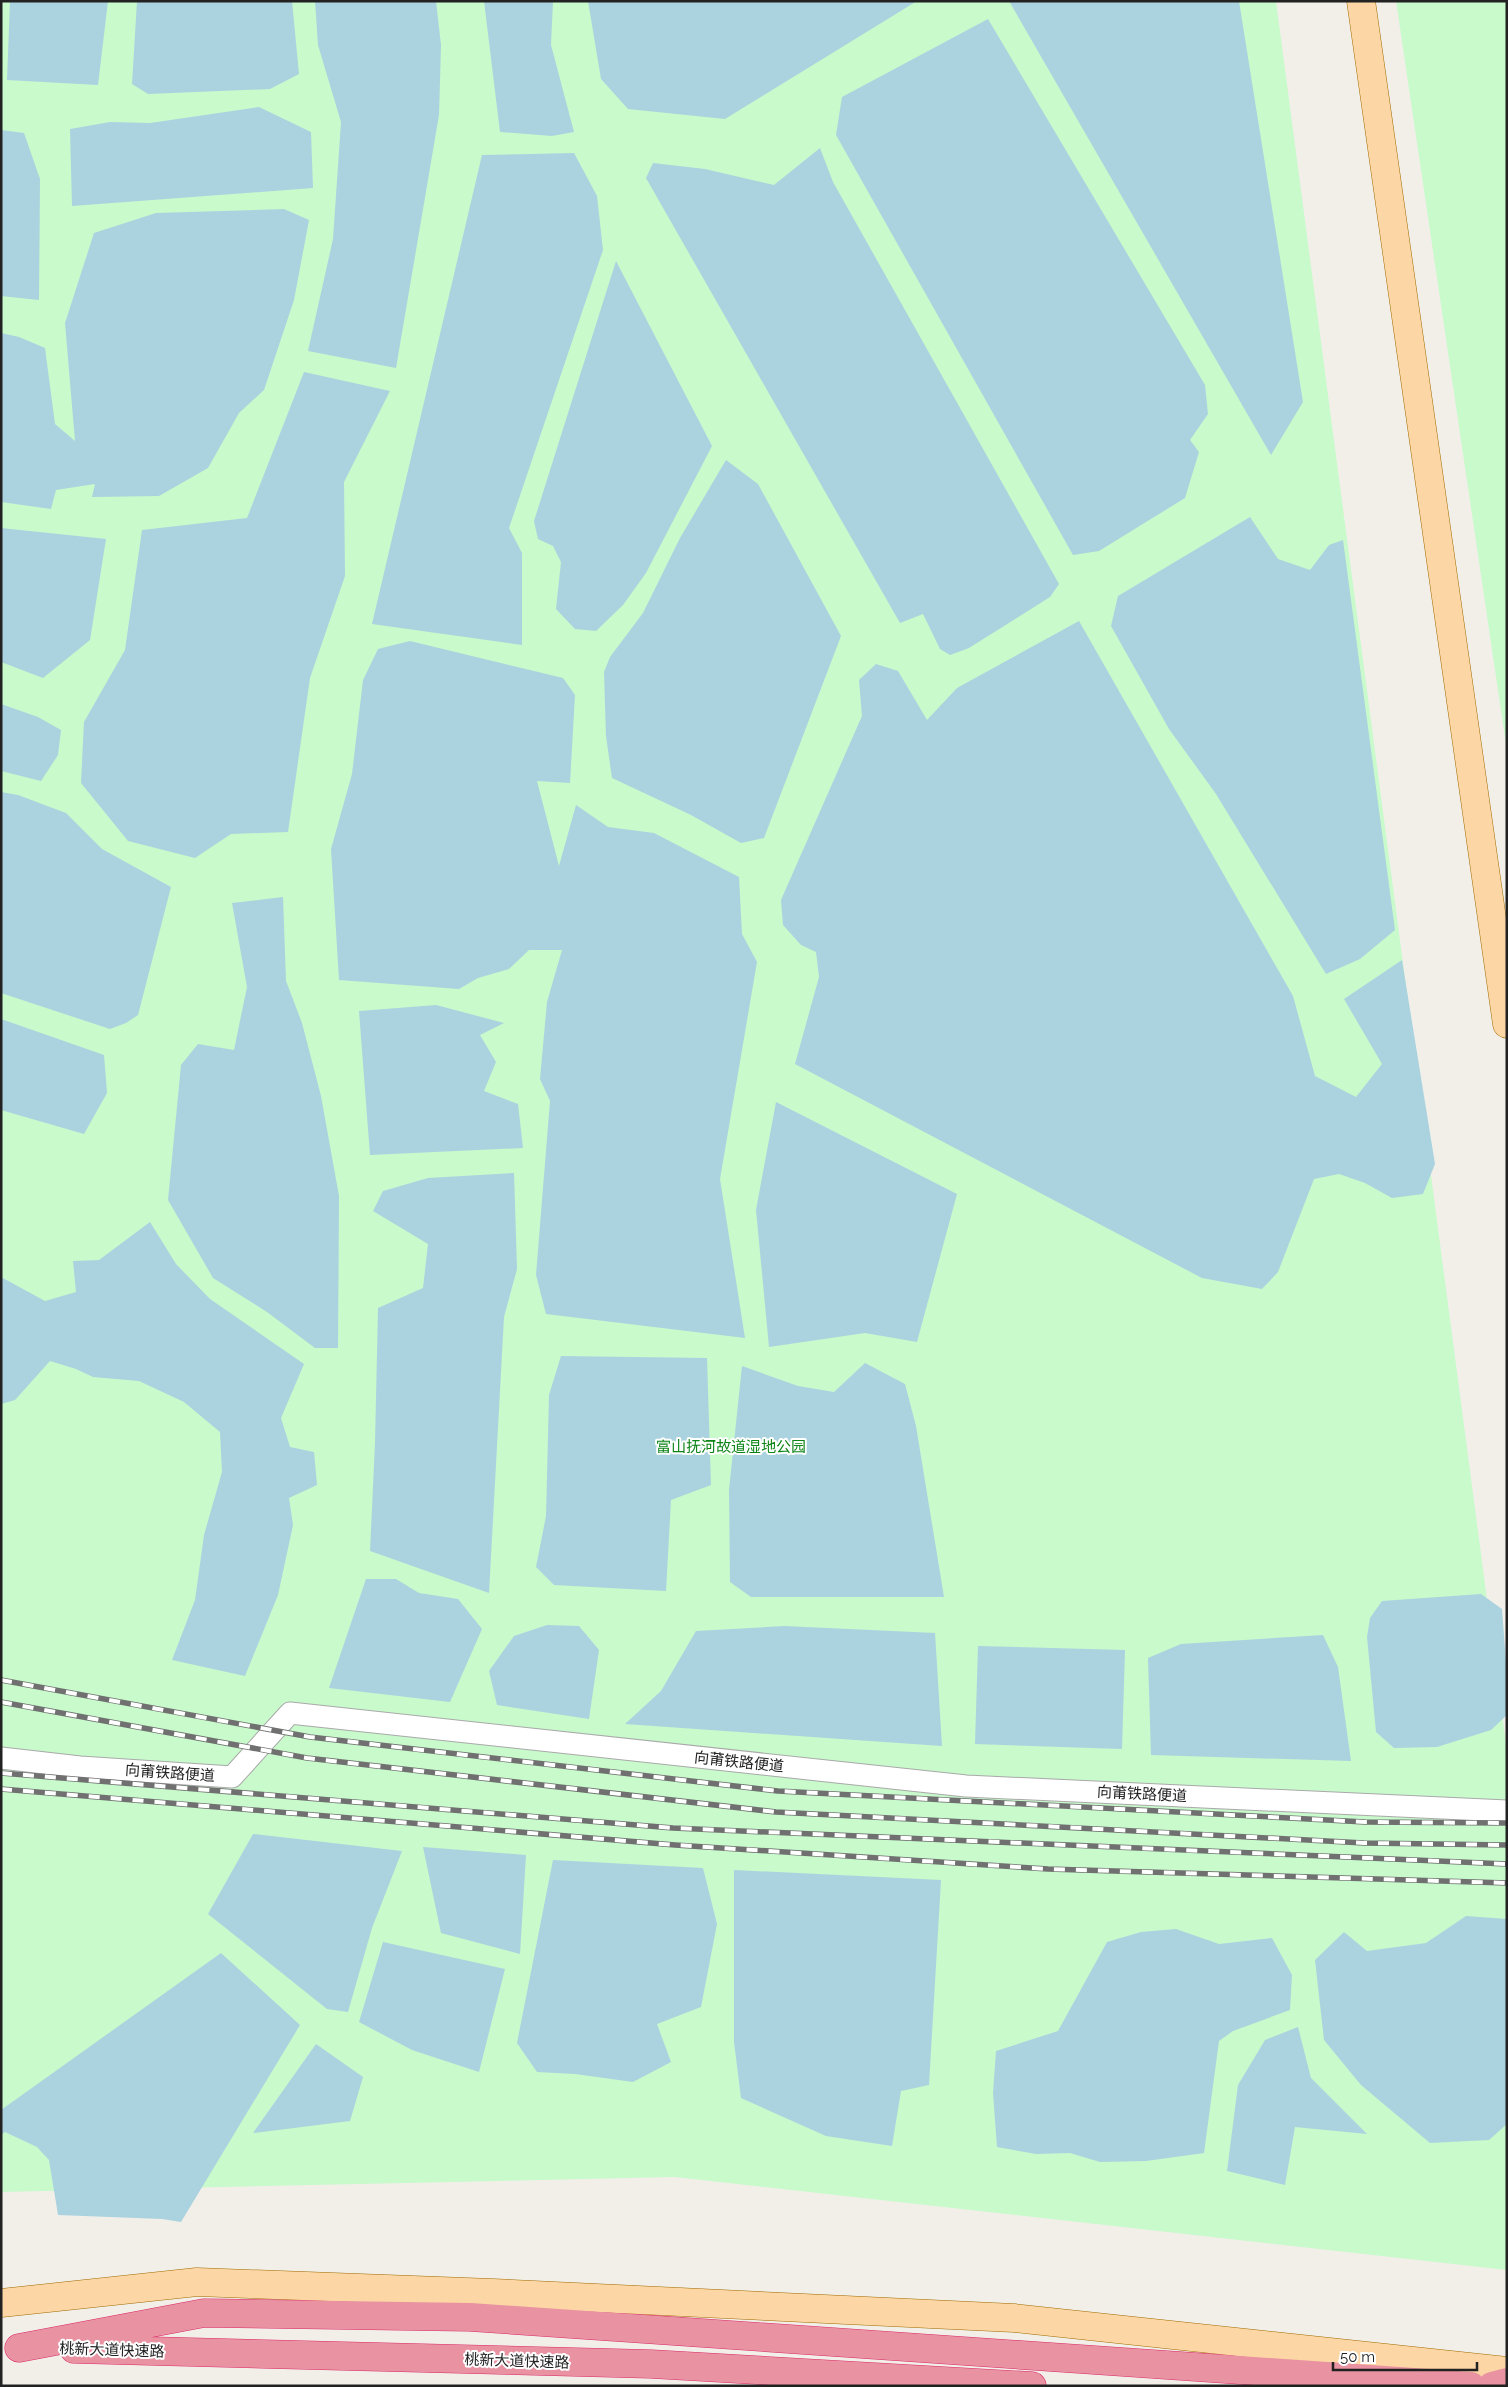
<svg xmlns="http://www.w3.org/2000/svg" width="1508" height="2387" font-family="Raleway,'Noto Sans SC',sans-serif">
  <style>
    .park { fill: #c8facc }
    .water { fill: #aad3df }
    .lines { fill: none; stroke-linecap: round; stroke-linejoin: round }
    .minor-casing { stroke: #a9a9a9; stroke-width: 23 }
    .major-casing { stroke: #a06b00; stroke-width: 29 }
    .highway-casing { stroke: #dc2a67; stroke-width: 29 }
    .minor { stroke: #fff; stroke-width: 21 }
    .major { stroke: #fcd6a4; stroke-width: 28 }
    .highway { stroke: #e892a2; stroke-width: 28 }
    .rail-casing { stroke: #707070; stroke-width: 5.5 }
    .rail { stroke: #fff; stroke-width: 4; stroke-dasharray: 11; stroke-linecap: butt }
    .labels { text-anchor: middle; stroke-width: 4; stroke-linejoin: round; paint-order: stroke }
    .park-label { font-size: 15px; fill: #0c8416; stroke: #fff }
    .street-label { font-size: 15px; fill: #222; stroke: #fff }
  </style>
  <rect width="100%" height="100%" fill="#f2efe9"/>
  <path class="park" d="M1,1H1276L1507,1751V2270L675,2177L1,2192Z
    M1396,1H1507V751Z"/>
  <path class="water" d="M10,1H108L98,85L7,80Z
    M137,1H292L299,74L270,89L148,94L132,84Z
    M315,1H436L441,45L439,115L396,368L308,351L333,239L341,122L318,45Z
    M484,1H553L551,45L574,132L552,136L500,132Z
    M588,1H917L725,119L628,109L601,79Z
    M1009,1H1239L1303,402L1271,455Z
    M988,19L1205,385L1208,414L1190,440L1199,452L1185,498L1099,551L1073,555L836,135L842,97Z
    M259,107L311,132L313,188L72,206L70,129L110,122L150,123Z
    M1,130L24,133L40,179L39,300L1,296Z
    M820,148L833,182L1059,584L1050,597L969,648L950,655L940,649L923,614L900,623L646,178L653,163L705,169L774,185Z
    M574,153L597,196L603,250L509,528L522,553V645L372,624L482,155Z
    M284,209L309,220L294,300L264,390L239,413L208,468L159,496L92,497L95,484L56,490L51,509L1,502V333L19,337L45,348L55,424L75,441L65,323L94,233L156,213Z
    M616,261L712,446L646,573L623,605L596,631L575,629L556,609L561,562L553,546L538,539L534,521Z
    M304,372L390,391L344,482L345,576L310,678L288,832L231,834L195,858L128,841L81,783L84,722L125,650L142,530L247,518Z
    M726,460L758,484L841,636L764,838L741,843L691,815L612,778L606,736L604,672L610,657L643,613L680,538Z
    M1250,517L1278,559L1310,570L1329,545L1343,540L1395,930L1360,959L1326,974L1216,794L1169,729L1111,626L1118,596Z
    M1,528L106,539L90,640L43,678L1,662Z
    M1079,621L1293,996L1315,1076L1356,1097L1382,1064L1344,999L1402,960L1435,1164L1423,1194L1392,1198L1365,1183L1339,1174L1314,1179L1278,1272L1262,1289L1202,1278L795,1064L819,977L816,952L801,945L783,925L781,900L862,716L859,680L876,664L898,671L927,720L957,688Z
    M410,641L563,678L575,695L570,783L537,781L559,866L576,805L608,827L654,833L739,877L742,934L757,962L720,1179L745,1338L546,1314L536,1275L550,1101L540,1079L547,1002L562,950H529L509,969L478,978L459,989L339,980L331,849L352,774L363,680L378,649Z
    M1,704L38,717L61,730L58,755L41,781L1,771Z
    M1,792L18,795L66,813L102,849L171,887L138,1015L126,1023L110,1029L1,993Z
    M283,897L286,981L302,1023L321,1096L339,1196L338,1348H315L267,1312L213,1278L168,1200L181,1065L198,1044L234,1050L247,987L232,903Z
    M436,1005L504,1023L480,1035L496,1062L484,1091L518,1104L523,1148L370,1155L359,1011Z
    M1,1019L104,1055L107,1093L84,1134L1,1110Z
    M776,1102L957,1194L917,1342L865,1333L769,1347L756,1210Z
    M514,1173L517,1269L504,1317L489,1593L370,1551L375,1443L378,1308L423,1288L428,1244L373,1211L383,1191L428,1178Z
    M150,1222L176,1264L210,1299L304,1364L281,1418L290,1447L314,1452L317,1485L289,1498L293,1525L278,1595L245,1676L172,1660L195,1600L204,1535L222,1472L220,1432L184,1402L139,1381L93,1377L76,1369L50,1361L15,1400L1,1404V1277L45,1301L76,1292L73,1261L99,1260Z
    M561,1356L707,1358L711,1485L671,1500L666,1591L554,1585L536,1567L546,1516L549,1395Z
    M865,1363L905,1384L916,1426L944,1597H751L730,1582L729,1490L742,1366L798,1386L834,1392Z
    M366,1579H396L419,1593L458,1599L482,1629L450,1702L329,1688Z
    M1481,1594L1502,1609L1507,1675V1715L1491,1730L1437,1747L1394,1748L1376,1732L1367,1637L1370,1618L1382,1601Z
    M547,1625L579,1626L599,1650L589,1719L497,1705L489,1671L514,1636Z
    M784,1626L935,1633L942,1746L625,1724L661,1691L696,1631Z
    M1323,1635L1338,1667L1351,1761L1151,1755L1148,1658L1181,1644Z
    M978,1646L1125,1650L1122,1749L975,1744Z
    M253,1834L402,1851L372,1928L348,2012L327,2009L208,1914Z
    M423,1847L526,1855L520,1954L441,1933Z
    M553,1860L703,1868L717,1924L701,2007L657,2024L671,2062L633,2082L575,2074L537,2072L517,2043Z
    M734,1870L941,1880L929,2085L901,2091L892,2146L826,2136L741,2098L734,2042Z
    M1466,1916L1507,1919V2124L1489,2140L1430,2143L1361,2085L1324,2040L1315,1960L1344,1932L1367,1951L1426,1943Z
    M1176,1929L1219,1944L1272,1938L1292,1975L1290,2010L1233,2031L1219,2041L1204,2153L1146,2161L1100,2162L1070,2153L1036,2154L997,2147L993,2093L996,2051L1058,2031L1107,1942L1141,1932Z
    M383,1942L505,1969L479,2072L412,2050L359,2022Z
    M221,1953L300,2025L181,2222L162,2219L58,2215L49,2160L37,2147L5,2132L1,2135V2110Z
    M1298,2027L1311,2078L1367,2134L1295,2127L1285,2185L1227,2171L1238,2085L1265,2040Z
    M316,2044L363,2077L350,2121L253,2133Z"/>
  <g class="lines">
    <defs>
      <path id="minor" d="M1,1758L80,1767L232,1777L290,1713L966,1786L1507,1811"/>
      <path id="major" d="M1361,1L1507,1024
        M1,2303L197,2282L493,2293L1014,2318L1507,2371"/>
      <path id="highway" d="M19,2348L204,2313L470,2317L1471,2386
        M74,2349L651,2364L1032,2386
        M1492,2386L1507,2382"/>
    </defs>
    <use href="#minor" class="minor-casing"/>
    <use href="#major" class="major-casing"/>
    <use href="#highway" class="highway-casing"/>
    <use href="#minor" class="minor"/>
    <use href="#major" class="major"/>
    <use href="#highway" class="highway"/>
    <defs>
      <path id="rail" d="M1,1680L310,1737L778,1791L1365,1822L1507,1823
        M1,1702L307,1758L776,1812L1364,1843L1507,1845
        M1,1773L673,1828L1507,1864
        M1,1789L675,1845L1048,1869L1507,1883"/>
    </defs>
    <use href="#rail" class="rail-casing"/>
    <use href="#rail" class="rail"/>
  </g>
  <g class="labels">
    <g class="park-label">
      <text x="731" y="1452">富山抚河故道湿地公园</text>
    </g>
    <g class="street-label">
      <text transform="translate(739 1762) rotate(6)" y="5">向莆铁路便道</text>
      <text transform="translate(170 1773) rotate(4)" y="5">向莆铁路便道</text>
      <text transform="translate(1142 1794) rotate(3)" y="5">向莆铁路便道</text>
      <text transform="translate(112 2350) rotate(2)" y="5">桃新大道快速路</text>
      <text transform="translate(517 2361) rotate(2)" y="5">桃新大道快速路</text>
    </g>
  </g>
  <rect width="1508" height="2387" fill="none" stroke="#222222" stroke-width="5"/>
  <path d="M1333 2362v8h144v-8" fill="none" stroke="#222222" stroke-width="2.5"/>
  <text x="1340" y="2362" font-size="15" fill="#222222" stroke="#ffffff" stroke-width="4" paint-order="stroke">50 m</text>
</svg>
